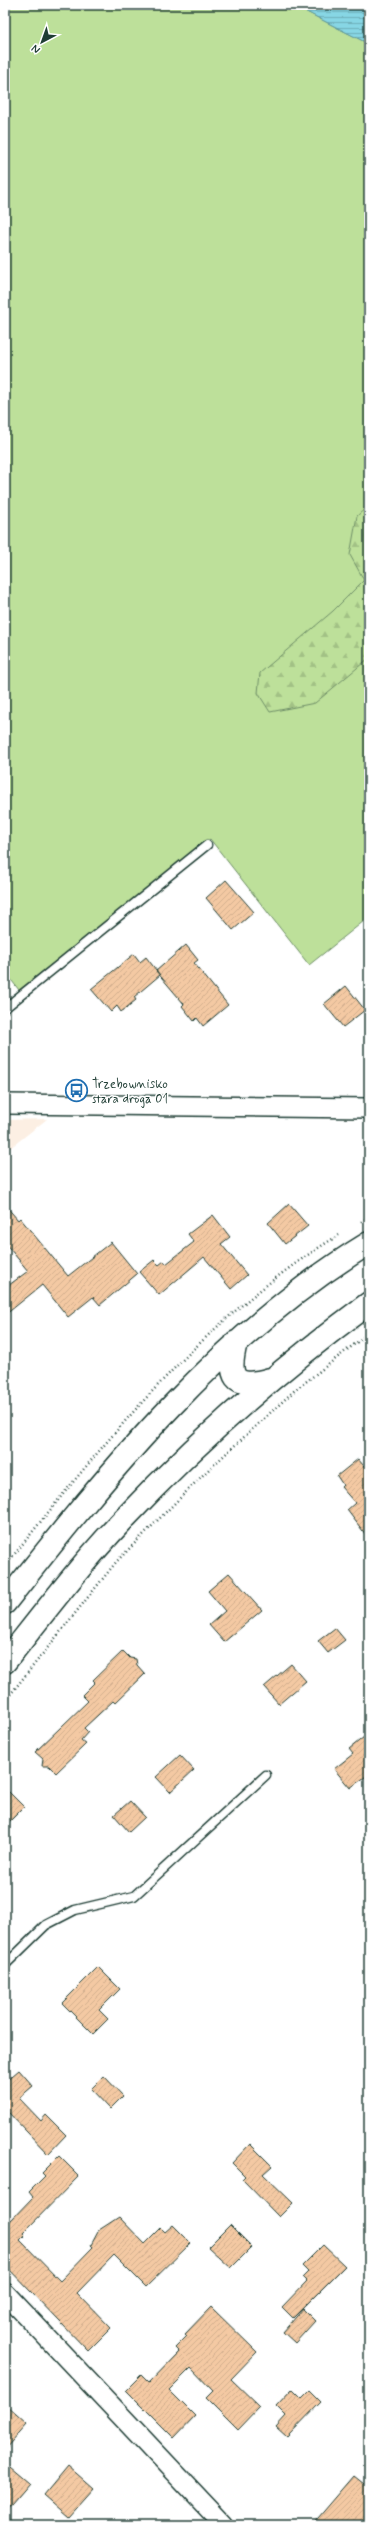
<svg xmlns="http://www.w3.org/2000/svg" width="374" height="2530" font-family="Mynerve,sans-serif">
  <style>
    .built { fill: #fcefe3 }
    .green { fill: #bde09a; stroke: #6e8e67 }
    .forest { fill: url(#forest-firs); stroke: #6e8e67 }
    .water { fill: url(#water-rules); stroke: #5d999e }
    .building { fill: url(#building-hatch); stroke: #1f3d34 }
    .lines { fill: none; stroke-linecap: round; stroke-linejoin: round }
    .service-casing { stroke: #1f3d34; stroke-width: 11 }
    .tertiary-casing { stroke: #1f3d34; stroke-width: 22 }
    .secondary-casing { stroke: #1f3d34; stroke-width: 25 }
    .path { stroke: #1f3d34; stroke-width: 2.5; stroke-dasharray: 1 3; stroke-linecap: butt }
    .service { stroke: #fff; stroke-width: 8 }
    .tertiary { stroke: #fff; stroke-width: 19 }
    .secondary { stroke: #fff; stroke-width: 22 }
    .labels { text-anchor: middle; stroke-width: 3; stroke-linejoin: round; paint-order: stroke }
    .poi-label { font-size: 13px; fill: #1f3d34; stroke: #fff; text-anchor: start }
  </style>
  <defs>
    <pattern id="forest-firs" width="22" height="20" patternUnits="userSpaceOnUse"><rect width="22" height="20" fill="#bde09a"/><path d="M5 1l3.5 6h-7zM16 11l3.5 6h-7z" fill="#a2c185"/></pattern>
    <pattern id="water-rules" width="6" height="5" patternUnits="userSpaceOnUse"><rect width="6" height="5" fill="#87d6e4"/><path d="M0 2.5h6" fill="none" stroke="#6eafba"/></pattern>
    <pattern id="building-hatch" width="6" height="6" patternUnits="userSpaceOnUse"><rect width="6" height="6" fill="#f4c9a3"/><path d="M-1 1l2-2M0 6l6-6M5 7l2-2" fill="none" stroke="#d1ae8d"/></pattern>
  </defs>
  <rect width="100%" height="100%" fill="#fff"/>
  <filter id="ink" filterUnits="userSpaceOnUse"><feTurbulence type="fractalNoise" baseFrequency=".025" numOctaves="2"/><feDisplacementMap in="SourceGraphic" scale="8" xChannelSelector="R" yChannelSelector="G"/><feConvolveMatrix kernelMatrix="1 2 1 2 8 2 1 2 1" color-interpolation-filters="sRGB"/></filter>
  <g filter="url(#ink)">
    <path class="built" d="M47,1119L5,1152V1120Z"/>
    <path class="green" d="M5,5H293L369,44V917L309,965L210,839L19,990L5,972Z"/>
    <path class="forest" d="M369,505V658L315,703L270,712L258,693L260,673L333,611L364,580L350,555L357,516Z"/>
    <path class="water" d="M293,5H369V44Z"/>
    <path class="building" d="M226,880L254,912L233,930L206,898Z
      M186,945L198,960L194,963L228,1005L203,1026L197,1018L194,1021L182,1006L184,1004L156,971Z
      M134,954L140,962L146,957L160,975L134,997L136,1000L121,1012L117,1006L111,1012L91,989Z
      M346,986L365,1010L343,1027L324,1004Z
      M289,1204L308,1226L285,1244L268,1223Z
      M5,1205L18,1220L20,1218L68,1276L111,1242L137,1274L100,1305L93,1297L68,1317L42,1285L5,1315V1288L28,1271L5,1243Z
      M213,1215L230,1237L221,1244L247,1275L231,1289L204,1257L159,1295L139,1272L154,1260L159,1265L164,1261L166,1264L194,1242L188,1234Z
      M358,1459L369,1472V1539L347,1510L355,1503L341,1487L343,1485L337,1476Z
      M229,1573L262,1610L224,1642L209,1625L225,1611L208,1591Z
      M335,1628L345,1640L328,1653L318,1641Z
      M123,1651L130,1658L136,1659L137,1665L145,1674L115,1703L113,1701L84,1728L88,1732L81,1740L86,1744L56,1773L49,1766H42L43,1759L35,1752L88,1701L82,1695L95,1682L93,1680Z
      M291,1664L306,1681L279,1704L264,1687Z
      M369,1733V1774L350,1788L334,1769L353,1754L349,1749Z
      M180,1755L194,1770L170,1792L156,1777Z
      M5,1788L24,1807L5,1826Z
      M130,1801L145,1817L129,1832L114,1815Z
      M98,1967L120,1989L99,2010L108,2019L93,2034L62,2003Z
      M19,2070L33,2086L19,2098L41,2121L46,2115L66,2135L48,2154L6,2110L5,2111V2082Z
      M104,2076L123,2096L110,2109L91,2089Z
      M250,2144L272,2166L263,2174L293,2203L279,2217L242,2179L245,2176L232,2163Z
      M59,2156L79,2176L23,2233L25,2235L20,2240L60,2281L93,2247L91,2245L99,2230L119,2217L145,2244L161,2228L165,2232L173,2225L191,2243L146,2287L114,2255L77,2293L111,2328L88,2351L5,2265V2216L10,2221L33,2197L29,2192L45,2176L42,2173Z
      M230,2225L252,2247L231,2268L208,2247Z
      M323,2245L345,2266L293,2318L282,2307L307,2281L303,2277L308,2272L302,2266Z
      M211,2307L257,2352L231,2379L260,2407L238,2430L206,2398L213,2391L191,2368L169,2390L195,2416L174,2438L126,2390L141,2375L149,2383L179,2352L175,2348L187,2336L185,2334Z
      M303,2309L315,2321L295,2343L283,2332Z
      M292,2389L302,2399L310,2391L321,2402L287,2437L276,2427L286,2416L276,2406Z
      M5,2404L27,2424L5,2449Z
      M5,2462L30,2483L5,2512Z
      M68,2466L93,2488L68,2516L44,2495Z
      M354,2476L369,2488V2517L362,2525H312Z"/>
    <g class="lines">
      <defs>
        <path id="service" d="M5,1008L207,845
          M5,1965L46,1925L75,1910L134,1896L266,1775"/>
        <path id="tertiary" d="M5,1104L369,1108
          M5,2293L224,2525"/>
        <path id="secondary" d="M236,1342C228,1376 232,1390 270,1379
          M5,1603C111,1469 221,1333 369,1243
          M5,1662C43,1614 80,1565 123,1520C198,1440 281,1368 369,1303"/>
      </defs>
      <use href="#service" class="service-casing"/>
      <use href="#tertiary" class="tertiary-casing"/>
      <use href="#secondary" class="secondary-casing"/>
      <path class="path" d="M361,1222L369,1217
        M5,1566C104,1443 203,1317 339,1235
        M5,1701L117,1561L206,1472L294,1391L369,1333"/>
      <use href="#service" class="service"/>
      <use href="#tertiary" class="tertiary"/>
      <use href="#secondary" class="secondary"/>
    </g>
  </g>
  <defs>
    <symbol id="bus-ring" viewBox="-11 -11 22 22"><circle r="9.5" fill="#fff" stroke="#1f6fb2" stroke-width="1.5"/><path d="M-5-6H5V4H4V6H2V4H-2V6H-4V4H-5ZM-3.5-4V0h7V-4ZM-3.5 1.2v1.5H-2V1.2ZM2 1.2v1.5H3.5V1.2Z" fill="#1f6fb2"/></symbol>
  </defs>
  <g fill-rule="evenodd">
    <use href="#bus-ring" x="64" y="1078" width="25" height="25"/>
  </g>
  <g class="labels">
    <g class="poi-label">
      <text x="92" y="1088">Trzebownisko<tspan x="92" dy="15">stara droga 01</tspan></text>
    </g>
  </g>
  <rect width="374" height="2530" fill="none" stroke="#fff" stroke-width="20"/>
  <rect x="10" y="10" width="354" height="2510" fill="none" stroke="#1f3d34" stroke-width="1.5" filter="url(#ink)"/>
  <g transform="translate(42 42) rotate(221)" stroke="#ffffff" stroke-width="3" paint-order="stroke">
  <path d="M0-3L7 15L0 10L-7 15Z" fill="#1f3d34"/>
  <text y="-6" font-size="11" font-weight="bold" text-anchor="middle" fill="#1f3d34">N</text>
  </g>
</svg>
